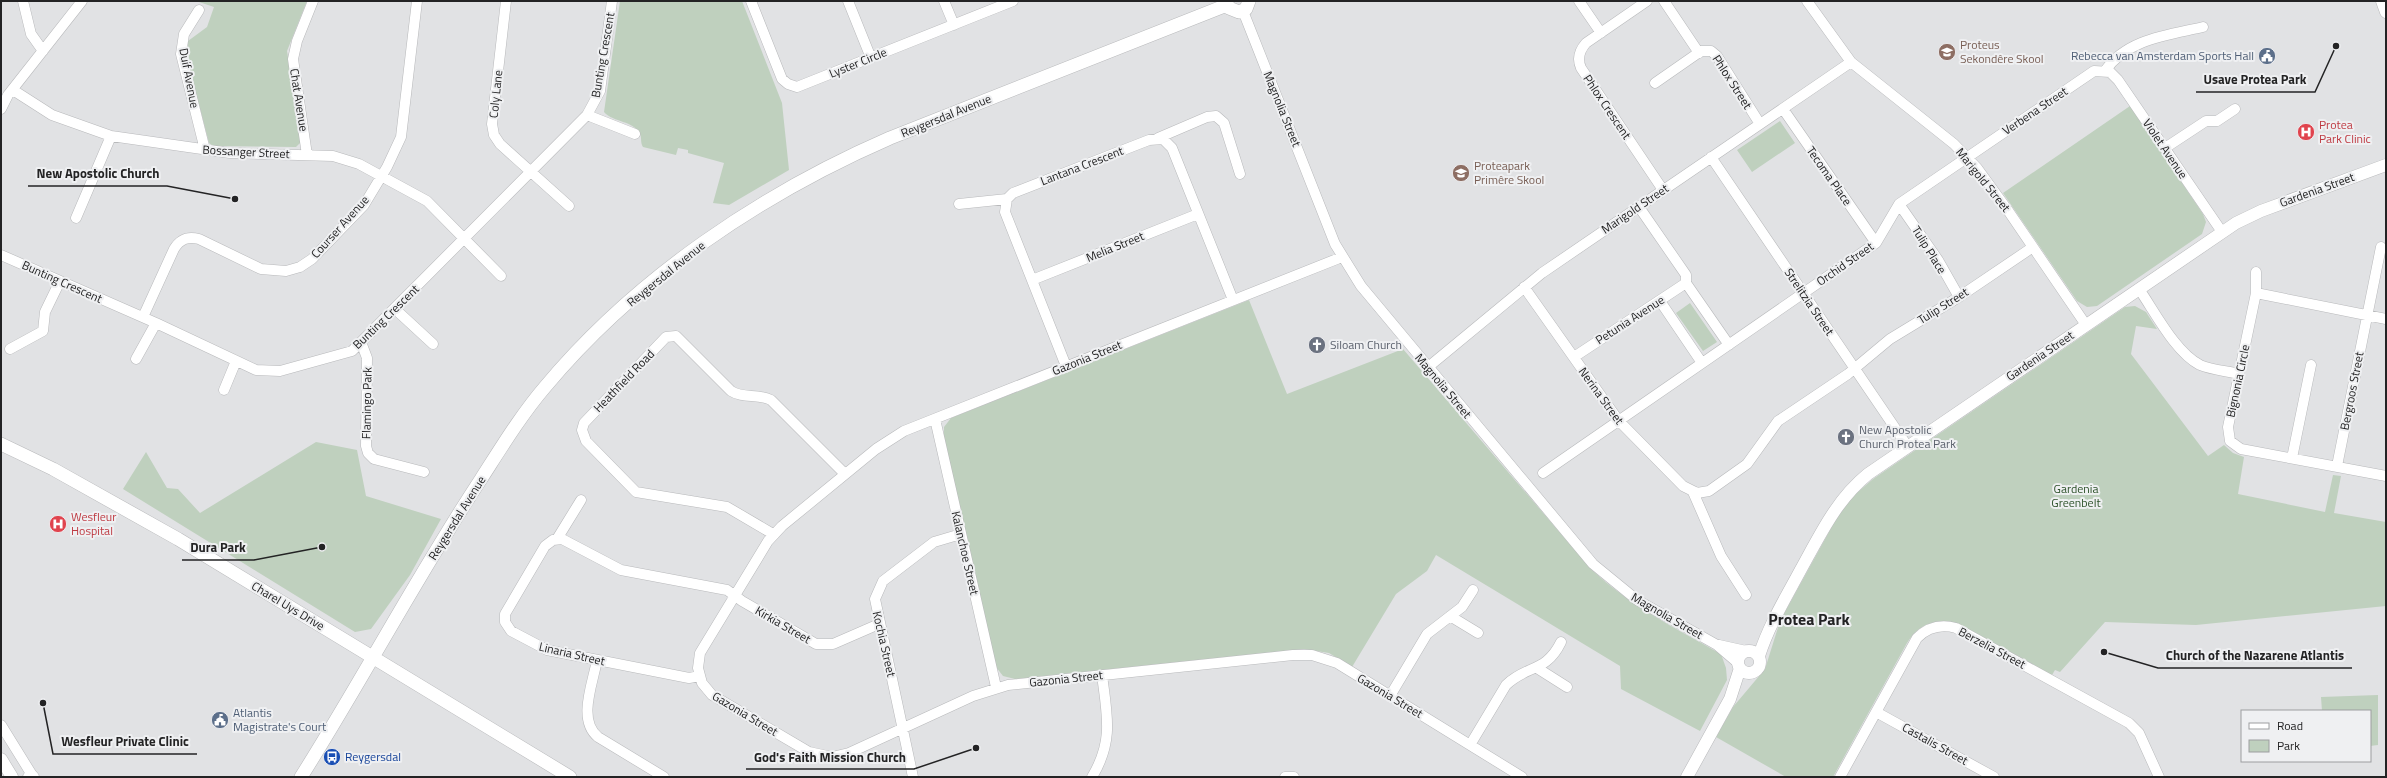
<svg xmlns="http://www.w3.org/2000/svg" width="2387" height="778" font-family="'Titillium Web',sans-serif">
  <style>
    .green { fill: #bfd0be }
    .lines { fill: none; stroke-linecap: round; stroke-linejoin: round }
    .minor-casing { stroke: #b8b9bb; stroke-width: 11 }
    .tertiary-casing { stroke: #b8b9bb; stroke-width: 13 }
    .secondary-casing { stroke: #b8b9bb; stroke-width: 14 }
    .minor { stroke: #fff; stroke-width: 10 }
    .tertiary { stroke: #fff; stroke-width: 12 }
    .secondary { stroke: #fff; stroke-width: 13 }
    .labels { text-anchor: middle; stroke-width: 4; stroke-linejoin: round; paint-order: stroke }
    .education-label { font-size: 12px; fill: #785e54; stroke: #eff0f2; text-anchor: start }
    .street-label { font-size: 12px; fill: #232324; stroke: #eff0f2 }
    .service-label { font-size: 12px; fill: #4e5e75; stroke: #eff0f2; text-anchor: end }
    .health-label { font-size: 12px; fill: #be3a42; stroke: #eff0f2; text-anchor: start }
    .worship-label { font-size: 12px; fill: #5b616d; stroke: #eff0f2; text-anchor: start }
    .park-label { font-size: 12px; fill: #2c5129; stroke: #eff0f2 }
    .transit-label { font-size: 12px; fill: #164399; stroke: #eff0f2; text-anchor: start }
    .district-label { font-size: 16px; font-weight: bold; fill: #232324; stroke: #eff0f2 }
    .leader { fill: none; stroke: #232324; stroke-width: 1.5 }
    .callout-dot { fill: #232324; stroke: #eff0f2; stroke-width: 1.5 }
    .callout-label { font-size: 13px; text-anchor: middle; font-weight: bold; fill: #232324; stroke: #eff0f2; stroke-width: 4; stroke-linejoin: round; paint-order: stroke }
  </style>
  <rect width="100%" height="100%" fill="#e1e2e4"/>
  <path class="green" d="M196,1H307L287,51L301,137L300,143L296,147L213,146L209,143L186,54L188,41L207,27L214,7Z
    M620,1H742L782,103L789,170L729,205L713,203L724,163L688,153V150L678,148L676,155L643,147C640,142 642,138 640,134C633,120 614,123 604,112Z
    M2130,106L2203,214L2206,222L2202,234L2097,306L2087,307L2077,301L2003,193Z
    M1780,121L1795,143L1752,172L1737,150Z
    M1249,300L1287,394L1403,349L1591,569C1629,605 1675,628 1721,654L1726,668L1727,680L1700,731L1621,689L1620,666L1436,555L1427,571L1396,594L1352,667L1329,653L1304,649L1015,679L1003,676L996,667L944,438V427L951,418Z
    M1690,303L1717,342L1703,351L1676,313Z
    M2135,306L2146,312L2157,329L2136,326L2131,354L2208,456L2224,445L2233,453L2244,457L2238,494L2325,512L2333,475L2341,476L2334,513L2386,522V606L2196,625L2105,622L2060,672L2055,670L2052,675L1961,625C1939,617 1919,623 1907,643L1833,777H1786L1716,737L1733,707L1765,669L1780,621L1835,521L1852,497L1873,479L2125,307Z
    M316,442L357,450L366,496L441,519L410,575L371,629L355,632L123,489L146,452L167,488L178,489L200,513Z
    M2378,695V745L2370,746V711H2322L2321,697Z"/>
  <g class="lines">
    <defs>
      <path id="minor" d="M23,1L31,34L43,51
        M506,1L492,124L494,135L500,144L569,206
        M751,1L782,79L788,84L797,87L1013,1
        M848,1L871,58
        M944,1L954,25
        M1579,1L1601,33
        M1647,1L1586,43C1579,51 1577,59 1581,68L1663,190
        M1664,1L1699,53
        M1807,1L1851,62
        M199,10L184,34L181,54L205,150
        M1243,11L1335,244L1361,286L1593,564L1637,600L1717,645L1738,663
        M2105,71C2126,39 2168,35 2203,27
        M1655,83L1701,51H1711L1717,56L1760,124
        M13,90L52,115L111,136L230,153L333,156L359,164L427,201L501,276
        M1,109L8,95L82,1
        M1783,109L1876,243
        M587,115L635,134
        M1158,138L1207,117L1216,116L1224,123L1240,174
        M2165,148L2206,121H2217L2235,109
        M307,155L293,59L297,41L313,1
        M1711,157L1908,447
        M959,204L1007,199
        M1899,204L1938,260L1959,297
        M1639,207L1686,275V283L1729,345
        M76,218L111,136
        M1,255L156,323L256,370L280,371L352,351L587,115L600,91L612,1
        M1342,257L904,431L876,449L782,526L768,541L700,653L698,668L702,683L712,695L809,752L832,757L849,753L973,696L1008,685L1293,655H1312L1337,663L1522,777
        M2256,272V293L2228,427L2230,441L2241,449L2386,476
        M1032,280L1198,214
        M1524,287L1618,420L1683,486L1697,493L1709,491L1747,464L1778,421L1848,374L1890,339L1959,297L2033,247
        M2139,289C2155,312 2175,352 2200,365C2212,370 2227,371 2239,374
        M2256,293L2386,319
        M1660,301L1702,363
        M395,309L433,344
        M143,317L174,249C180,239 188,236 199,239L261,269L286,271L300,267L312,259L364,205L387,167L401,137L417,1
        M361,342L367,358L366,446L368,453L374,459L424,472
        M10,349L43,331L45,312L60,281
        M1574,357L1686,283
        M136,359L156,323
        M1066,366L1005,212L1007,199L1013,193L1149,140L1163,139L1172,148L1233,300
        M1427,368L1542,273L1851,62L1954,144L1977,168L2009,212L2086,325
        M224,390L236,361
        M935,419L996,687
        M2292,458L2311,365
        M2337,466L2381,247
        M1543,473L1876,243L1899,204L2094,71L2110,72L2118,80L2222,232
        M1693,492L1721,556L1746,595
        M773,534L727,507L636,492L586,441L582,430L584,423L666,337L676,336L731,391C743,399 758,393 771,400L845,474
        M557,539L581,500
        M1450,616L1478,633
        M1719,645L1746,651
        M597,660C593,683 577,720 598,737L664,777
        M1537,668L1567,687
        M700,676L689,678L547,650L511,631L505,622V614L545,546L553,540L562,539L621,570L727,590L742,601L816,644H833L879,624
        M1390,696L1427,634L1462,607L1473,590
        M1876,712L1994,777
        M1,725L32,775
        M1470,745L1506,685C1526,665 1546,673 1561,642
        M913,777L875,599L883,581L934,542L961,534
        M1092,777C1114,741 1107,715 1102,675
        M1285,777H1294
        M1840,777L1917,638C1928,627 1941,624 1956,628L2129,723L2139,733L2159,777"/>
      <path id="tertiary" d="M2382,1L2386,12
        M1738 662a11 11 0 1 1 22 0a11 11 0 1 1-22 0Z
        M1759,656C1769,625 1785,599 1800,571C1820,535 1836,500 1868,474L2236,223L2261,211L2386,165
        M1,759L12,777
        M29,777H33
        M1687,777L1730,699L1740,668"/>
      <path id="secondary" d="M1226,1L1229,8L1239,12L1246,9L1249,1
        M1,444L53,469L178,539L570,777
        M301,777C363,679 417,576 481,479C501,448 521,415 545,387C636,278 761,194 890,138L1227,5"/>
    </defs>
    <use href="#minor" class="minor-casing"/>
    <use href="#tertiary" class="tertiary-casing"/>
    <use href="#secondary" class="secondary-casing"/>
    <use href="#minor" class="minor"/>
    <use href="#tertiary" class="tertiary"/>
    <use href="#secondary" class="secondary"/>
  </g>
  <defs>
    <symbol id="school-disc" viewBox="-11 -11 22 22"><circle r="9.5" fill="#8d6e63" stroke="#eff0f2"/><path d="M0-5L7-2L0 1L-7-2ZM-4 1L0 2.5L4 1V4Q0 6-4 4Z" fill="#fff"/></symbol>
    <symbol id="civic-disc" viewBox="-11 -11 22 22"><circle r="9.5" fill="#5c6f8a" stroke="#eff0f2"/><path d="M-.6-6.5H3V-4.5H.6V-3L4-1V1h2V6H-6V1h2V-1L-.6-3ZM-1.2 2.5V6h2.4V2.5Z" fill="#fff"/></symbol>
    <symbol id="hospital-disc" viewBox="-11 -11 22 22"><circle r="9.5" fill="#e0444e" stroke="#eff0f2"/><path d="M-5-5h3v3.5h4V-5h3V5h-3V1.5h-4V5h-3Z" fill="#fff"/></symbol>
    <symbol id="church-disc" viewBox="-11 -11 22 22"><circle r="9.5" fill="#6b7280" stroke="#eff0f2"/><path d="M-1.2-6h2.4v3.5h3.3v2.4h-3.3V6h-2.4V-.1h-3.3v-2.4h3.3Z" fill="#fff"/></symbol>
    <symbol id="bus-disc" viewBox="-11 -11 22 22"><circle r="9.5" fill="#1a4fb4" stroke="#eff0f2"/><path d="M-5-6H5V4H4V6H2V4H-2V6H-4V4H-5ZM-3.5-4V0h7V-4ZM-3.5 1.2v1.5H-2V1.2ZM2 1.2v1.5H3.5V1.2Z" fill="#fff"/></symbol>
  </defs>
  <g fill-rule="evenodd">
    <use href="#school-disc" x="1937" y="42" width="20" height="20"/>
    <use href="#civic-disc" x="2257" y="46" width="20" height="20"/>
    <use href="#hospital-disc" x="2296" y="122" width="20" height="20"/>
    <use href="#school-disc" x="1451" y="163" width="20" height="20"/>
    <use href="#church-disc" x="1307" y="335" width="20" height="20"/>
    <use href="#church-disc" x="1836" y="427" width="20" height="20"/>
    <use href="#hospital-disc" x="48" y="514" width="20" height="20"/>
    <use href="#civic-disc" x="210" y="710" width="20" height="20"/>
    <use href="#bus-disc" x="322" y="747" width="20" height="20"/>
  </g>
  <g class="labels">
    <g class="education-label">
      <text x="1960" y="49">Proteus<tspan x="1960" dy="14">Sekondêre Skool</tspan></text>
      <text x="1474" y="170">Proteapark<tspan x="1474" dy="14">Primêre Skool</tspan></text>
    </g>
    <g class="street-label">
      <text transform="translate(603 55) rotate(-80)" y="4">Bunting Crescent</text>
      <text transform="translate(858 63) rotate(-22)" y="4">Lyster Circle</text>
      <text transform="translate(189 78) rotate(79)" y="4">Duif Avenue</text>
      <text transform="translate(1732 82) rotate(57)" y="4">Phlox Street</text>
      <text transform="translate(496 94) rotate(-84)" y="4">Coly Lane</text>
      <text transform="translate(299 100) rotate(81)" y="4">Chat Avenue</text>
      <text transform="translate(1607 107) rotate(56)" y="4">Phlox Crescent</text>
      <text transform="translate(1282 109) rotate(68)" y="4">Magnolia Street</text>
      <text transform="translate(2035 111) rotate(-34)" y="4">Verbena Street</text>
      <text transform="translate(946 116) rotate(-22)" y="4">Reygersdal Avenue</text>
      <text transform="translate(2165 149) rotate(56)" y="4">Violet Avenue</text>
      <text transform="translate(246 152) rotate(3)" y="4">Bossanger Street</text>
      <text transform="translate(1082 166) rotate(-21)" y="4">Lantana Crescent</text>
      <text transform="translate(1829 176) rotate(55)" y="4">Tecoma Place</text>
      <text transform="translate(1983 180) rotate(51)" y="4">Marigold Street</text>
      <text transform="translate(2317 190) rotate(-20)" y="4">Gardenia Street</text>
      <text transform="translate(1635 209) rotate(-34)" y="4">Marigold Street</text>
      <text transform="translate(340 227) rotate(-48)" y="4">Courser Avenue</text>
      <text transform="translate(1115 247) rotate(-22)" y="4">Melia Street</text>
      <text transform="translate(1929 250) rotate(58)" y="4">Tulip Place</text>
      <text transform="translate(1845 264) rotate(-35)" y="4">Orchid Street</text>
      <text transform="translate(666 274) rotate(-39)" y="4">Reygersdal Avenue</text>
      <text transform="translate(62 282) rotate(24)" y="4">Bunting Crescent</text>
      <text transform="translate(1809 302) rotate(56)" y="4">Strelitzia Street</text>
      <text transform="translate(1943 306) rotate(-32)" y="4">Tulip Street</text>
      <text transform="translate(386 317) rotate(-44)" y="4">Bunting Crescent</text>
      <text transform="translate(1630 320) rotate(-33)" y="4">Petunia Avenue</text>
      <text transform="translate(2040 356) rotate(-34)" y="4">Gardenia Street</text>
      <text transform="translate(1087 358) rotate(-22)" y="4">Gazonia Street</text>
      <text transform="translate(624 381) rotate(-46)" y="4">Heathfield Road</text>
      <text transform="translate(2238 381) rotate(-78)" y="4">Bignonia Circle</text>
      <text transform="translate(1443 386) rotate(50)" y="4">Magnolia Street</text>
      <text transform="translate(2352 391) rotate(-79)" y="4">Bergroos Street</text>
      <text transform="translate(1601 396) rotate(54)" y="4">Nerina Street</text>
      <text transform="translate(367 403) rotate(-89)" y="4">Flamingo Park</text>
      <text transform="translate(457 518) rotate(-58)" y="4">Reygersdal Avenue</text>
      <text transform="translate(965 553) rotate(77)" y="4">Kalanchoe Street</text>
      <text transform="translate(288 606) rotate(31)" y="4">Charel Uys Drive</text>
      <text transform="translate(1667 616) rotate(30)" y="4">Magnolia Street</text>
      <text transform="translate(783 625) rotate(30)" y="4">Kirkia Street</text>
      <text transform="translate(884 644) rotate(77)" y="4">Kochia Street</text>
      <text transform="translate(1992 648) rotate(28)" y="4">Berzelia Street</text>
      <text transform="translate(572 654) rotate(13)" y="4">Linaria Street</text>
      <text transform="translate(1066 679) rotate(-6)" y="4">Gazonia Street</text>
      <text transform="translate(1390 696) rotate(31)" y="4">Gazonia Street</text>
      <text transform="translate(745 714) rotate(31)" y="4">Gazonia Street</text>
      <text transform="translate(1935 744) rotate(29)" y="4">Castalis Street</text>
    </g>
    <g class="service-label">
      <text x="2254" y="60">Rebecca van Amsterdam Sports Hall</text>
      <text x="233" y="717" text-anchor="start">Atlantis<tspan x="233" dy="14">Magistrate's Court</tspan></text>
    </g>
    <g class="health-label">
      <text x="2319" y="129">Protea<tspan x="2319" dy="14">Park Clinic</tspan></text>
      <text x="71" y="521">Wesfleur<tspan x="71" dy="14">Hospital</tspan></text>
    </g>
    <g class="worship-label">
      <text x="1330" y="349">Siloam Church</text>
      <text x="1859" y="434">New Apostolic<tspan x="1859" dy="14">Church Protea Park</tspan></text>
    </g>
    <g class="park-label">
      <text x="2076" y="493">Gardenia<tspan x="2076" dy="14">Greenbelt</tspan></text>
    </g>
    <g class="transit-label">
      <text x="345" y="761">Reygersdal</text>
    </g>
    <g class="district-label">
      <text x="1809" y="625">Protea Park</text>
    </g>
  </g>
  <path class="leader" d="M2336 46L2315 92H2196M235 199L167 186H28M322 547L254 560H182M2104 652L2158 668H2352M43 703L53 754H197M976 748L914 769H746"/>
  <g class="callout-dot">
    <circle cx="2336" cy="46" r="4"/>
    <circle cx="235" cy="199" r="4"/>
    <circle cx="322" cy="547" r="4"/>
    <circle cx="2104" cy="652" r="4"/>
    <circle cx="43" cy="703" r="4"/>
    <circle cx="976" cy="748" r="4"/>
  </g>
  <g class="callout-label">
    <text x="2255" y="84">Usave Protea Park</text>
    <text x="98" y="178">New Apostolic Church</text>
    <text x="218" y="552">Dura Park</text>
    <text x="2255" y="660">Church of the Nazarene Atlantis</text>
    <text x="125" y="746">Wesfleur Private Clinic</text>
    <text x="830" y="762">God's Faith Mission Church</text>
  </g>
  <rect width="2387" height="778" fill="none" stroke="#232324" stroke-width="4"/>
  <rect x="2241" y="710" width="130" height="52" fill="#eff0f2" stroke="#9d9ea0"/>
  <rect x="2249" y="723" width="20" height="6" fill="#ffffff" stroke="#9d9ea0"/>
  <text x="2277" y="730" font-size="12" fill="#232324">Road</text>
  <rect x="2249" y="740" width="20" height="12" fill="#bfd0be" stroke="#9d9ea0"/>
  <text x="2277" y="750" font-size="12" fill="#232324">Park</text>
</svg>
